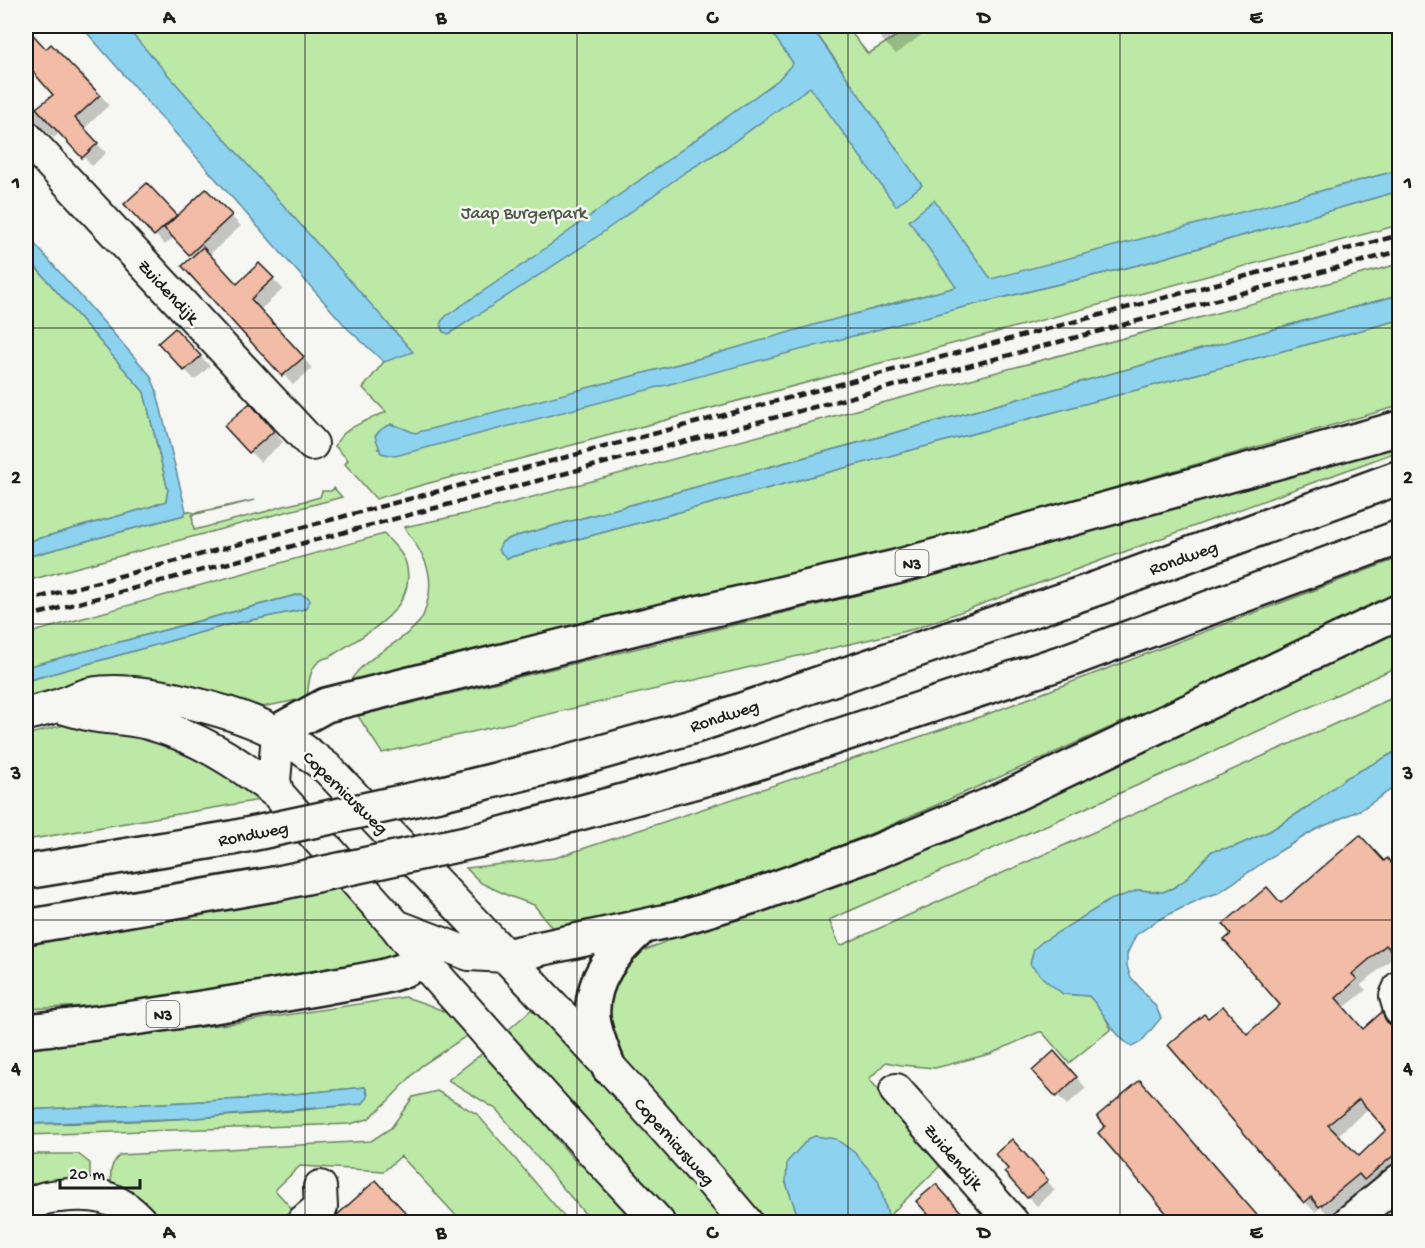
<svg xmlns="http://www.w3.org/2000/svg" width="1425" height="1248" font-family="'Gochi Hand',sans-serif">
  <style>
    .green { fill: #bce9a6; stroke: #6c8261; stroke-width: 1.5 }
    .water { fill: #8dd3ef; stroke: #608a9b; stroke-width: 1.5 }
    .shadow { fill: #0003; fill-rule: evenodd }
    .building { fill: #f2bca6; stroke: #1c1c1c; stroke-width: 1.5; fill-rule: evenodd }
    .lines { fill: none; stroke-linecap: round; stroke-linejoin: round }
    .minor-casing { stroke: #1c1c1c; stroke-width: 36 }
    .highway-casing { stroke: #1c1c1c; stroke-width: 38 }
    .minor { stroke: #f6f6f2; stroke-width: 32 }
    .highway { stroke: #f6f6f2; stroke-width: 33 }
    .rail { stroke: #1c1c1c; stroke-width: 4.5; stroke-dasharray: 9 4.5; stroke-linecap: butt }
    .highway-bridge-casing { stroke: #1c1c1c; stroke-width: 38; stroke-linecap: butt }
    .highway-bridge { stroke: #f6f6f2; stroke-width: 33 }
    .grid { fill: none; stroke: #1c1c1c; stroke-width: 1.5; stroke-opacity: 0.55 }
    .labels { text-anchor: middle; stroke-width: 5; stroke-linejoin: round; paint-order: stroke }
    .shield { fill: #f6f6f2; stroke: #5d5d5c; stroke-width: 1.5 }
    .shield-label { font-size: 16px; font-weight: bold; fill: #1c1c1c }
    .park-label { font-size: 18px; fill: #4c5a45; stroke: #f6f6f2 }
    .street-label { font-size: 18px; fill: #1c1c1c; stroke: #f6f6f2 }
    .neatline { fill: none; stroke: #1c1c1c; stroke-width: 2 }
    .grid-label { font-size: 20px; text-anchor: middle; font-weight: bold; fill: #1c1c1c }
  </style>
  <rect width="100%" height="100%" fill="#f6f6f2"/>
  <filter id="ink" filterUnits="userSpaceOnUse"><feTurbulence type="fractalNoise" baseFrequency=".0167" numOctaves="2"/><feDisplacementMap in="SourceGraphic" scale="12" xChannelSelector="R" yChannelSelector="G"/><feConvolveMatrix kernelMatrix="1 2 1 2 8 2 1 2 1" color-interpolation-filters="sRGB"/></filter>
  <g filter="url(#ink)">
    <path class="green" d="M115,26H795L843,71L811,26H846L868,54L912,26H1399V170L997,279L905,300L705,357L415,434L391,424L378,449L1146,263L1399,191V225L422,485L376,499L345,464L348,460L335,446C342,427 369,420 386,412L363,388L394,349Z
      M26,256L144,392L168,490L166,501L147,508L26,542Z
      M1399,264V295L513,537L502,542L507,558L1399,320V406L897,550L346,689C360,656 399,647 420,621C425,615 426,606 428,599C435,569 420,550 404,527L484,510Z
      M1399,438V451L914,629L382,753L358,716L878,590Z
      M334,488L342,497L26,581V557L184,515L186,511L195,513L255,500L192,515L194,530L268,511C284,504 302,503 320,497L322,491H331Z
      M384,534C391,542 403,552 406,563C419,612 361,635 330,657C309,660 309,681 307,698L247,710L73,684L26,697V681L227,625L305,609L300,594L26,667V634Z
      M1399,558V597L1036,761L882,829L793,865L685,900L557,934L534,905L509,896L481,883L466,868L555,858L985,715Z
      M1399,627V666L1191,762L829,920L840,946L1399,695V750L1389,755L1270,831L1234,847L1212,851L1185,880L1173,888L1163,892L1138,890L1042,942L1063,994L1089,996L1100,1007L1111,1029L1069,1063L1042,1032H1039L990,1054L935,1068L901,1065L886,1062L869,1079L943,1163L889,1216L895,1222H890L878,1180L786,1183L800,1222H766L611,1049L608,1005L613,984L634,955Z
      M75,722L147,732L237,776L260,800L26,840V735Z
      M340,882L406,953L385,966L252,986L87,1006L26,1009V937Z
      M405,997C431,1005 453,1013 474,1031L421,1066L387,1102L368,1119L350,1124L26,1135V1124C138,1123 251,1116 362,1104C368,1097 370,1095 365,1087L245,1099L26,1110V1042L128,1035L228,1024Z
      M533,1008L735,1222H670L506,1032Z
      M488,1049L554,1125V1136L578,1164L595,1170L644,1222H592L496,1109L448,1080Z
      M437,1091L477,1114L569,1222H462L401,1156L384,1171L300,1166L275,1190L295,1212L292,1222H158L142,1204L112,1184C109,1173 111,1163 120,1155L371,1141L391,1128L413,1097Z
      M26,1154H78L90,1163V1177L83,1186L26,1200Z"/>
    <path class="water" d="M81,26H125L413,352L384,362L348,329Z
      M767,26H811L922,185L896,206L810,87L725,148L684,173L591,241L449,334L443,332L441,322L446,316L525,263L778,80L793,63Z
      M1399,170V191L1146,263L968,306L395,456L381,453L375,436C390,418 396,426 415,433L705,357L817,324L956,287L909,221L934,200L991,279Z
      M26,234L150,375L156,389L186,511L184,515L26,557V542L147,508L166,501L168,490L144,392L26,256Z
      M1399,295V320L507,558L498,550L502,542L513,537Z
      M300,594L308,597L310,601L305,609L227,625L26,681V667Z
      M1399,750V784L1362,809L1315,830L1280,851L1218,893L1202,898L1158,920L1136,935L1127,954V966L1130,976L1156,1007L1161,1018L1141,1042L1132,1047C1112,1034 1105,1013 1089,996L1063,994L1045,980L1030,964L1034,949L1042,942L1110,900L1138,890L1163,892L1173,888L1185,880L1212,851L1234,847L1270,831L1308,807L1346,778Z
      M365,1087L368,1097L362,1104L196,1118L26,1124V1110L245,1099Z
      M815,1136L836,1139L855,1153L878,1180L890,1222H800L786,1183L787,1162L808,1139Z"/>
    <path class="shadow" d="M869,26H918L924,33L896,54Z
      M26,29L46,50L80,75L82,73L109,105L84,129L106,153L92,166L60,132L54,138L43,129H34L26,120L55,95L26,62Z
      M206,191L241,226L209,255L237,285L259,265L283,289L260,310L312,368L293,385L184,266L193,257L174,237L165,245L126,204L157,195L178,217Z
      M185,340L210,366L195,380L185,370Z
      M260,415L283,442L260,462L226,426Z
      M1360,837L1396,955L1361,985L1366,990L1344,1008L1364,1030L1382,1014L1400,1032V1168L1375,1189L1370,1183L1330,1216L1321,1207L1315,1212L1305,1202L1209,1020L1248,1035L1282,1005V904ZM1369,1108L1388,1130L1359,1158L1337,1136Z
      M1064,1063L1086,1088L1067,1105L1034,1071Z
      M1140,1081L1150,1091L1263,1222H1175L1100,1133Z
      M1020,1150L1055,1190L1037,1206L1006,1172Z
      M376,1182L414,1222H331Z
      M945,1195L969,1222L971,1221L972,1222H937L919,1201Z"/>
    <path class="building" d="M26,27L46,49L51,44L100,95L75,118L98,143L82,158L36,108L53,95L26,64Z
      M147,183L177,215L154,236L124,204Z
      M206,189L232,215L189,255L164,228Z
      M203,247L237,284L259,263L274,278L251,299L304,357L282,376L182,266Z
      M175,328L201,356L184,371L158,343Z
      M250,403L274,431L249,453L224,426Z
      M1360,835L1384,861L1387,858L1400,873V961L1386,945L1352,974L1357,979L1336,998L1363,1029L1382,1012L1387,1022L1400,1030V1150L1364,1180L1359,1174L1319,1207L1311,1197L1304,1203L1168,1045L1204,1014L1208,1018L1223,1006L1247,1034L1280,1005L1224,940L1231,934L1223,924L1267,887L1281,903ZM1359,1099L1386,1130L1359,1156L1328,1125Z
      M1054,1051L1077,1077L1056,1097L1032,1071Z
      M1140,1080L1227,1181L1263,1222H1174L1098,1133L1105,1126L1097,1116Z
      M1012,1139L1048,1180L1027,1198L1004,1172L1008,1169L995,1154Z
      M376,1180L414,1222H331L336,1216Z
      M936,1184L970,1222H935L916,1201Z"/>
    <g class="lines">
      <defs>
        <path id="minor" d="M26,137L312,444
          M57,706C70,709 84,714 98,716C115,718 132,719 148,723C197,736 239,763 278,794
          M26,714C36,712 47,709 57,706C68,703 80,696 91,694C140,685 236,711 279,734C297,744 312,756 328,769C469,919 614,1065 746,1222
          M278,734L274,781L278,794L396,926L422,960L595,1154L658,1222
          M396,926L469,954L506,956
          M1400,987L1396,996L1400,1010
          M896,1090L1012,1222
          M26,1212C30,1208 35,1202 40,1200C45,1197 53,1197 59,1196C94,1192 116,1195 141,1222
          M303,1222L321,1207L320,1187
          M1349,1222L1400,1180"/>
        <path id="highway" d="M278,734L284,728L326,705L663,621L896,567L1400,428
          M439,794L552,766L695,726L1098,588L1400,477
          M480,840L726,773L1069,660L1400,537
          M26,872L232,838
          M26,927L274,884
          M506,956L677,919L757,895L871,854L1004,799L1400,611
          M26,1031C126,1021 226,1005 326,987C354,981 399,978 422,960
          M609,1068C603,1052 595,1035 593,1018C590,979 615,951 642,927"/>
      </defs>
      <use href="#minor" class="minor-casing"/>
      <use href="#highway" class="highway-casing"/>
      <use href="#minor" class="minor"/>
      <use href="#highway" class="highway"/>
      <path class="rail" d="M26,601L1400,235
        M26,617L1400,251"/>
      <defs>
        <path id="highway-bridge" d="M232,838L439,794
          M274,884L480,840"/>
      </defs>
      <use href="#highway-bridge" class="highway-bridge-casing"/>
      <use href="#highway-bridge" class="highway-bridge"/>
    </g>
  </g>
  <path class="grid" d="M305,26V1222M577,26V1222M848,26V1222M1120,26V1222M26,328H1400M26,624H1400M26,920H1400"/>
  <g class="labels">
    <g class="shield">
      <rect x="895.5" y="550" width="33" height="26" rx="4.5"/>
      <rect x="146.5" y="1001" width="33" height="26" rx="4.5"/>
    </g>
    <g class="shield-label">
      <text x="912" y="569">N3</text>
      <text x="163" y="1020">N3</text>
    </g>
    <g class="park-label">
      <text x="524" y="218">Jaap Burgerpark</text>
    </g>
    <g class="street-label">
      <text transform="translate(169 291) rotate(47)" y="6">Zuidendijk</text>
      <text transform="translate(1183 557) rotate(-20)" y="6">Rondweg</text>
      <text transform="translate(724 715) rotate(-18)" y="6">Rondweg</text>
      <text transform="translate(346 792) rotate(44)" y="6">Copernicusweg</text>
      <text transform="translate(253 833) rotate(-11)" y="6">Rondweg</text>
      <text transform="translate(675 1141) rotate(48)" y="6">Copernicusweg</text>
      <text transform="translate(954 1156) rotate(49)" y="6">Zuidendijk</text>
    </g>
  </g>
  <rect width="1425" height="1248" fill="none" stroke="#f6f6f2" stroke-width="66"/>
  <path d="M60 1179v9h80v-9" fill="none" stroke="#1c1c1c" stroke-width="3"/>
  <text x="69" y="1179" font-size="18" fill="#1c1c1c" stroke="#f6f6f2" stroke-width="4.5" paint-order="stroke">20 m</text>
  <rect x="33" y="33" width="1359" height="1182" class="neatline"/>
  <g class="grid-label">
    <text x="169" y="23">A</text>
    <text x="441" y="23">B</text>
    <text x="712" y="23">C</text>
    <text x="984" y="23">D</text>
    <text x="1256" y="23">E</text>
    <text x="16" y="188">1</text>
    <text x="1408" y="188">1</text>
    <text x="16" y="483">2</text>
    <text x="1408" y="483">2</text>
    <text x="16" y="779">3</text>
    <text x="1408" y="779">3</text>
    <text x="16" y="1074">4</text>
    <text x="1408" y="1074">4</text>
    <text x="169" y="1238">A</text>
    <text x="441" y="1238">B</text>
    <text x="712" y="1238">C</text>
    <text x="984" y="1238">D</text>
    <text x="1256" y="1238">E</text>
  </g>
</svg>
